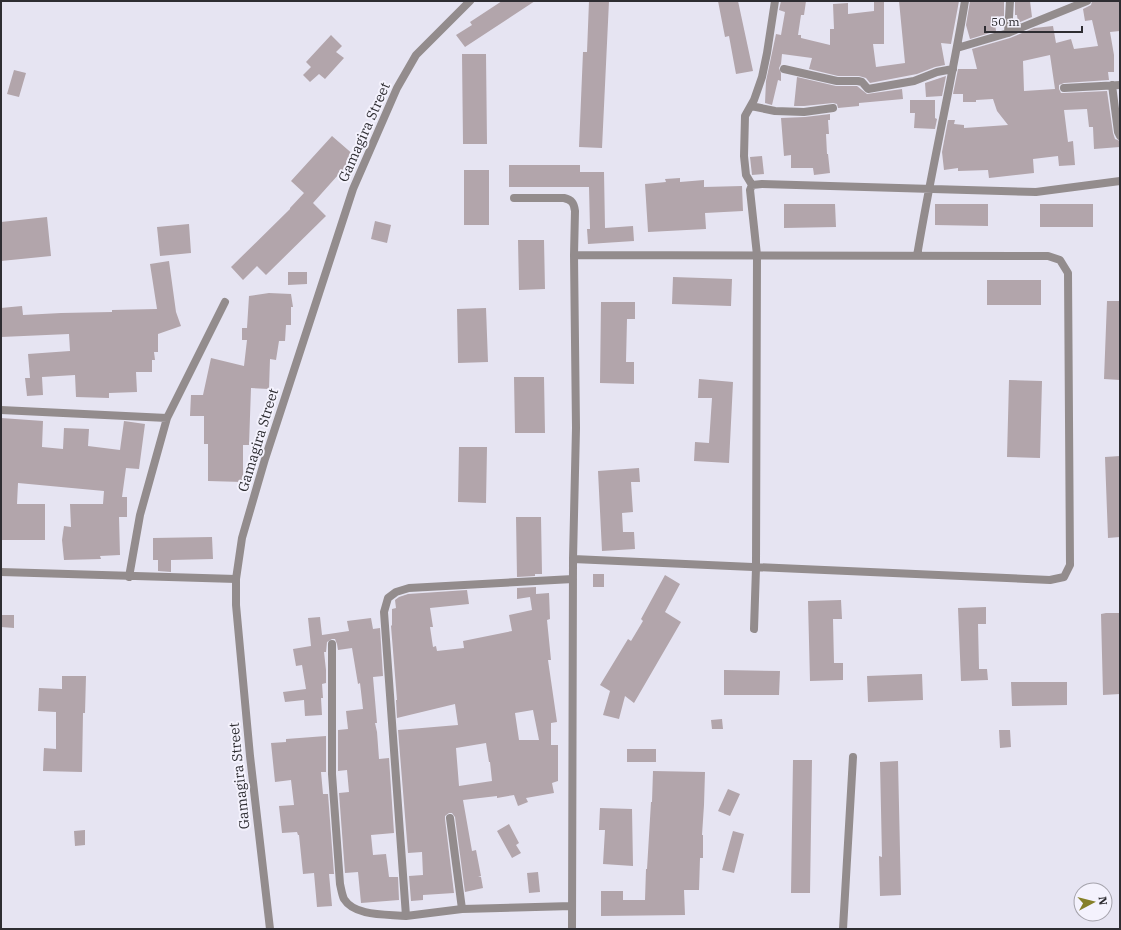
<svg xmlns="http://www.w3.org/2000/svg" width="1121" height="930" font-family="'IBM Plex Serif',serif">
  <style>
    .building { fill: #b2a5ab; fill-rule: evenodd }
    .lines { fill: none; stroke-linecap: round; stroke-linejoin: round }
    .minor { stroke: #938c8d; stroke-width: 8 }
    .tertiary { stroke: #938c8d; stroke-width: 8 }
    .labels { text-anchor: middle; stroke-width: 4; stroke-linejoin: round; paint-order: stroke }
    .street-label { font-size: 14px; fill: #2e2d32; stroke: #f4f2fd }
  </style>
  <rect width="100%" height="100%" fill="#e6e4f2"/>
  <path class="building" d="M502,1H535L465,47L456,35L472,25L470,22Z
    M589,1H609L602,148L579,147L583,52H587Z
    M718,1H738L753,71L736,74L729,36L725,37Z
    M781,1H806L804,15H801L798,35H801V38L830,45V29H834L833,4L848,3V14L874,11V1H884V44H873L876,67L905,63L899,1H959L951,44L941,43L945,65L935,67L917,74L870,83L866,78L859,76H838L809,69L812,58L782,54L781,64L779,68L781,73V81L778,80L772,105L765,103L766,81L776,34L781,35L785,12L779,10Z
    M970,1H1004V16L994,17L996,31L970,39L966,25Z
    M1015,1H1030L1032,17L1018,23L1017,15H1015Z
    M1092,1H1120V31L1110,32L1114,55V72H1108L1109,80L1064,83L1059,85V89L1061,93H1064L1107,91L1113,133L1115,139L1120,141V147L1094,149L1093,127H1089L1087,109L1064,110L1068,142L1073,141L1075,165L1059,166L1058,156L1033,159L1034,173L989,178L988,170L958,171V168L944,170L942,152L948,120H955L954,124L964,125V128L1008,125L997,111L993,99L976,100V102H963V94H953L958,69H977L972,49L1010,38L1034,28L1053,26L1056,43L1071,39L1074,49L1098,46L1092,20L1085,21L1083,9L1091,5ZM1050,55L1055,89L1024,91L1023,61Z
    M331,35L342,46L336,52L344,58L325,79L319,74L310,82L303,75L311,67L306,62Z
    M462,54H486L487,144H463Z
    M14,70L26,73L19,97L7,94Z
    M946,76L942,96L926,97L925,83Z
    M797,77L836,86H857L867,94L902,89L903,99L859,103V106L838,108L837,104L833,103L804,106H794Z
    M910,100H935V118L937,119L935,129L914,128L915,113H910Z
    M830,114V120H828L829,134H826L827,154H828L830,173L814,175L813,168H791V155L784,156L781,118L805,117Z
    M332,136L355,156L313,203L326,216L266,275L257,266L243,280L231,267L290,209V208L304,193L291,181Z
    M762,156L764,174L752,175L750,157Z
    M509,165H580V172H604L605,228L633,226L634,241L588,244L587,229H590L589,187H509Z
    M464,170H489V225H464Z
    M680,178V182L704,180V187L742,186L743,211L705,213L706,229L648,232L645,184L666,182L665,179Z
    M784,204H835L836,227L784,228Z
    M935,204H988V226L935,225Z
    M1040,204H1093V227H1040Z
    M47,217L51,256L1,261V222Z
    M375,221L391,225L387,243L371,239Z
    M189,224L191,253L160,256L157,227Z
    M518,240H544L545,289L519,290Z
    M169,261L176,312L181,326L158,334V352H154L155,360H152V372H136L137,392L109,393V398L76,397L75,375L42,377L43,395L27,396L25,378H30L28,354L70,351L69,334L1,337V308L22,306L23,315L61,313L112,312V310L157,309L150,264Z
    M288,272H307V284L288,285Z
    M673,277L732,279L731,306L672,304Z
    M987,280H1041V305H987Z
    M269,293L291,294L293,307H291V325H286L285,341H279L276,360L270,359L269,389L251,388L249,445H243V482L208,481V444H204V416H190L191,395H203L211,358L244,366L247,340H242V328H247L249,296Z
    M1107,301H1120V380L1104,379Z
    M601,302H635V319H627L626,362H634V384L600,383Z
    M486,308L488,362L458,363L457,309Z
    M514,377H544L545,433H515Z
    M699,379L733,382L729,463L694,461L695,442L709,443L712,398H698Z
    M1009,380L1042,381L1040,458L1007,457Z
    M1,418L43,421L42,447L63,449L64,428L89,429L88,446L120,450L124,421L145,424L139,469L126,468L122,497H127V517H119L120,555L100,556L101,559L64,560L62,540L64,526L71,527L70,504H103L104,491L18,483L17,504H45V540H1Z
    M459,447H487L486,503L458,502Z
    M1120,456V537L1108,538L1105,457Z
    M639,468L640,482H631L633,512L622,513L623,532H634L635,549L602,551L598,471Z
    M516,517H541L542,574H535V576L517,577Z
    M212,537L213,559L171,560V572L158,571V560H153V538Z
    M593,574H604V587H593Z
    M665,575L680,584L665,612L681,622L634,703L625,696L619,719L603,715L610,691L600,685L628,639L631,641L643,621L641,619Z
    M536,587V594L549,593L550,619L547,620L551,660H548L557,722L551,723V745H558V781L552,783L554,793L526,798L528,802L518,806L514,795L497,798V796L463,800L472,851L476,850L481,876L478,877H481L483,888L465,892L455,817L452,813H449L445,816V819L454,893L423,895V900L411,901L409,876L423,875L422,852L408,853L398,730L458,725L455,704L397,718L396,700H397L391,626L392,625V609L396,608L395,600L399,597L408,594L467,590L469,604L430,608L433,627H430L433,647L436,646L437,651L464,648L463,641L512,631L509,615L532,610L530,597L517,599V588ZM533,710L539,740H519L515,713ZM486,743L489,762H490L492,781L459,786L456,748Z
    M841,600L842,619H833L834,663H843V680L810,681L808,601Z
    M986,607V624H978L979,669H987L988,680L961,681L958,608Z
    M1106,613H1120V694L1103,695L1101,614Z
    M1,615H14V628L1,627Z
    M320,617L322,635L349,631L347,621L371,618L373,629L380,628L383,676L373,677L377,723H375L377,732L379,759L389,758L394,833L371,835L373,855L386,854L389,877H398L399,900L361,903L358,872L345,873L339,793L349,792L347,770L338,771V730L348,729L346,711L363,709L360,683L358,684L352,648L338,650L337,644L335,639H332L327,642L326,652H324L326,670V683L322,684L323,698H321L322,715L305,716L304,700L285,702L283,692L306,689L302,665L296,666L293,649L311,646L308,618Z
    M724,670L780,671L779,695H724Z
    M922,674L923,700L868,702L867,676Z
    M62,676H86L85,713H83L82,772L43,771L44,748L56,749V712L38,711L39,688L62,689Z
    M1011,682H1067V705L1012,706Z
    M722,719L723,729H712L711,720Z
    M999,730H1010L1011,747L1000,748Z
    M326,736V772H321L323,794H328L334,874H329L332,906L317,907L314,873L303,874L299,835H298L297,832L282,833L279,806L294,805L291,780L275,782L271,743L286,742V739Z
    M627,749H656V762H627Z
    M793,760H812L810,893H791Z
    M898,761L901,895L880,896L879,856L882,857L880,762Z
    M653,771L705,772L704,805L702,835H703V858H700L699,890H684L685,915L601,916V891H623V900H645L646,869H647L651,802H652Z
    M728,789L740,794L730,816L718,811Z
    M600,808L632,809L633,866L603,864L605,830H599Z
    M509,824L519,843L516,845L521,853L512,858L497,831Z
    M85,830V845L75,846L74,831Z
    M733,831L744,834L734,873L722,870Z
    M538,872L540,892L529,893L527,873Z"/>
  <g class="lines">
    <path class="minor" d="M1008,33L1010,1
      M957,48L1008,33L1087,1
      M784,69L837,81H858L862,82L868,89L914,81L937,72L953,69
      M1112,85L1118,132L1120,136
      M1064,88L1120,85
      M751,106L775,111L804,112L833,108
      M752,185L746,175L744,156L745,116L754,100L762,77L767,53L775,1
      M514,198H564C572,200 574,203 575,211L574,255L576,428L573,559L572,929
      M917,256C931,171 951,86 965,1
      M1,410L167,418
      M573,559L1050,580L1064,577L1070,565L1068,273L1060,260L1048,256L574,255
      M1,572L236,579
      M129,577L140,515L167,418L225,302
      M754,629L756,568L757,255L750,190L752,185L762,184L1036,192L1120,181
      M332,644V774L340,884C341,888 342,895 344,899C355,917 388,914 406,916
      M450,818L462,909
      M572,906L462,909L406,916L384,612L388,598L396,592L409,588L573,579
      M843,929L853,757"/>
    <path class="tertiary" d="M270,929L250,756L236,605V579L242,538L265,459L353,189L397,88L416,55L470,1"/>
  </g>
  <g class="labels">
    <g class="street-label">
      <text transform="translate(364 132) rotate(-66)" y="5">Gamagira Street</text>
      <text transform="translate(258 440) rotate(-73)" y="5">Gamagira Street</text>
      <text transform="translate(239 776) rotate(-96)" y="5">Gamagira Street</text>
    </g>
  </g>
  <rect width="1121" height="930" fill="none" stroke="#2e2d32" stroke-width="4"/>
  <g transform="translate(1093 902) rotate(83)"><circle r="19" fill="#f4f2fd" stroke="#a5a3ac"/>
  <path d="M0-3L7 15L0 10L-7 15Z" fill="#868028"/>
  <text y="-6" font-size="11" font-weight="bold" text-anchor="middle" fill="#2e2d32">N</text>
  </g>
  <path d="M985 26v6h97v-6" fill="none" stroke="#2e2d32" stroke-width="2"/>
  <text x="991" y="26" font-size="12" fill="#2e2d32" stroke="#f4f2fd" stroke-width="3" paint-order="stroke">50 m</text>
</svg>
